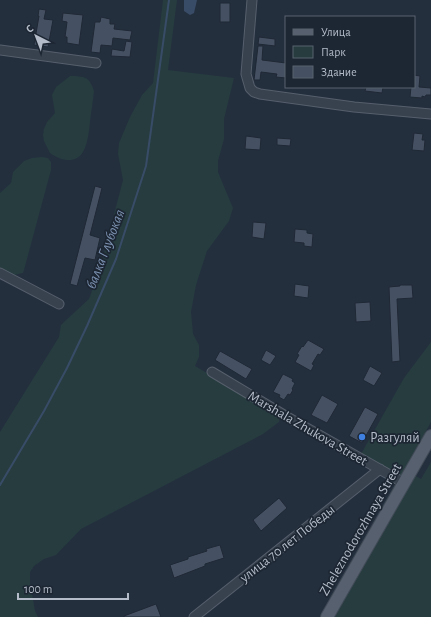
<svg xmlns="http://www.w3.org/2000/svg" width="431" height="617" font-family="'Alegreya Sans',sans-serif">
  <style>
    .green { fill: #263c3f }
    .water { fill: #394c67 }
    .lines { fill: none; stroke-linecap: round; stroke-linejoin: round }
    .stream { stroke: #394c67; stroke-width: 2 }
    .building { fill: #455162; stroke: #1f2835 }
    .minor-casing { stroke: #565f6c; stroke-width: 11 }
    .major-casing { stroke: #414a57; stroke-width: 14 }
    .minor { stroke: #38414e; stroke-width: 9 }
    .major { stroke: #56606e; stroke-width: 12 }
    .shop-dot { fill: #3f7fe0; stroke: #1d2633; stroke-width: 1.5 }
    .labels { text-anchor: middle; stroke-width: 3.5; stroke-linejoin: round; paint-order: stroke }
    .street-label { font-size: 14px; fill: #b4bcc9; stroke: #1d2633 }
    .poi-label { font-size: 14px; fill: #b4bcc9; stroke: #1d2633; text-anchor: start }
    .water-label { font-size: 15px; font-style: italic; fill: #7c92b1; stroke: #1d2633 }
  </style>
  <rect width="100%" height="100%" fill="#242f3e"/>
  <path class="green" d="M163,0H177L168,70L234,78L224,119V139L218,161V172L233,208L229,221L207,251L196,285L191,312L193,334L199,345V357L195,366L277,414L280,417L279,422L263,434L81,529L56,555L44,559L34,566L30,572V582L35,611L38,617H0V432L59,337L61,325L64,322L89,299L100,268L123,180L118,154L119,143L130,117L142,95L153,83Z
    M70,76C84,76 90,77 94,91C93,101 91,112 90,122C89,131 88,142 84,150C77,165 61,161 50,153L44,141L43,135L44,129L47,122L55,113L52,95L56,87Z
    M42,157L48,158L51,162V170L24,270L23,273L14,275L0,268V193L11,183L13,172L24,161L32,158Z
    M431,342V422L401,476L361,454L404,378Z
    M431,462V617H332L414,475L421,479Z"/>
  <path class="water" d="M184,0H197L194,13L190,15L184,11Z"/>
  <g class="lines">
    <path class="stream" d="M0,485L44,411L67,368L87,326L116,259L146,166L169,0"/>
  </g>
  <path class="building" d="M220,3H230V22H220Z
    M39,9L46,10L44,19L53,20L48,47L34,45L39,16H38Z
    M63,13L83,15L79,45L67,43V37H65L67,22L62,21Z
    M101,17L110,19V24H115L114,29L132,31L130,40L113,38L112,46L101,45L100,53L91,52L95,22H100Z
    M259,37L275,39V46L258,44Z
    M126,41L132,42L130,57L111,56L112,49L124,51Z
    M258,46H263L262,60L286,63V78L276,77L277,74L261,72L260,80H254Z
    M414,75L420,76L419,87L431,88V95H426L425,97L422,96V98L410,97L411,87H414Z
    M366,87H383L382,93L365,91Z
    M414,133L423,134L422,140H425L424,151L412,150Z
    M246,136L261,138L260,150L245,149Z
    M277,138L291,139L290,146L277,145Z
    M95,186L102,188L90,235L100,238L95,260L85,258L77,286L70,284Z
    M253,222L266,223L264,239L252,237Z
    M295,229L307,230V233L313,234L312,247L304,246V243L294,242Z
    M295,284L309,286L308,298L294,296Z
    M400,285H412L413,298L397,299L400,361L392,362L389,287L400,286Z
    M370,302L371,321L356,322L355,303Z
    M308,340L324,349L320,355L318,354L312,364L314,365L311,371L295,362L299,355L297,354L302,346L303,347Z
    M266,350L276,356L270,365L261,360Z
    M220,351L252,369L246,379L215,360Z
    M370,366L382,373L374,386L363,380Z
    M283,374L293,379L292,381L295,383L292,389L293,390L290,395L288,394L284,400L279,397L280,395L273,392Z
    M322,395L338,404L327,423L311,415Z
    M365,407L378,414L362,443L349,436Z
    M279,498L287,508L261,531L253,520Z
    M220,545L224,558L205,564V566L174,578L170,565L188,559V557L207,551L206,549Z
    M156,604L161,617H124V616Z"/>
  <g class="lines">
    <defs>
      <path id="minor" d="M252,0L246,74L250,88L254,92L260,94L354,107L431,114
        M0,50L96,63
        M0,273L59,304
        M212,372L289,418L404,483
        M194,617L380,469"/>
      <path id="major" d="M327,617L431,436"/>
    </defs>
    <use href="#minor" class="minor-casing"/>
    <use href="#major" class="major-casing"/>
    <use href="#minor" class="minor"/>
    <use href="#major" class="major"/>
  </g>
  <circle class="shop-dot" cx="362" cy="437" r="4"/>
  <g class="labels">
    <g class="street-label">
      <text transform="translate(308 428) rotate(30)" y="5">Marshala Zhukova Street</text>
      <text transform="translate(360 529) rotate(-60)" y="5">Zheleznodorozhnaya Street</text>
      <text transform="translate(287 543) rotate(-38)" y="5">улица 70 лет Победы</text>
    </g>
    <g class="poi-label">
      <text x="370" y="442">Разгуляй</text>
    </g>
    <g class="water-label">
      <text transform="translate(105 249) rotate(-69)" y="5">балка Глубокая</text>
    </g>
  </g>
  <rect x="285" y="16" width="130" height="72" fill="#1d2633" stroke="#59626f"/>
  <rect x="293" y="29" width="20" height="6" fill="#56606e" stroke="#59626f"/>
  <text x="321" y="36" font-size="12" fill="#b4bcc9">Улица</text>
  <rect x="293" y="46" width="20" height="12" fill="#263c3f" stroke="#59626f"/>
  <text x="321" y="56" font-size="12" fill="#b4bcc9">Парк</text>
  <rect x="293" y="66" width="20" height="12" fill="#455162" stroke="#59626f"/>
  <text x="321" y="76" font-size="12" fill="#b4bcc9">Здание</text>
  <g transform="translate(36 36) rotate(318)" stroke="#1d2633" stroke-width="3" paint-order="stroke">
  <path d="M0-3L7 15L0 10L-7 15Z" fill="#b4bcc9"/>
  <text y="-6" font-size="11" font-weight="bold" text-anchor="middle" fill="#b4bcc9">С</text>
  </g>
  <path d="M18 593v6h110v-6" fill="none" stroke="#b4bcc9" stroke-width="2"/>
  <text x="24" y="593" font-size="12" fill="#b4bcc9" stroke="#1d2633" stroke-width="3" paint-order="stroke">100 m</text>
</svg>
